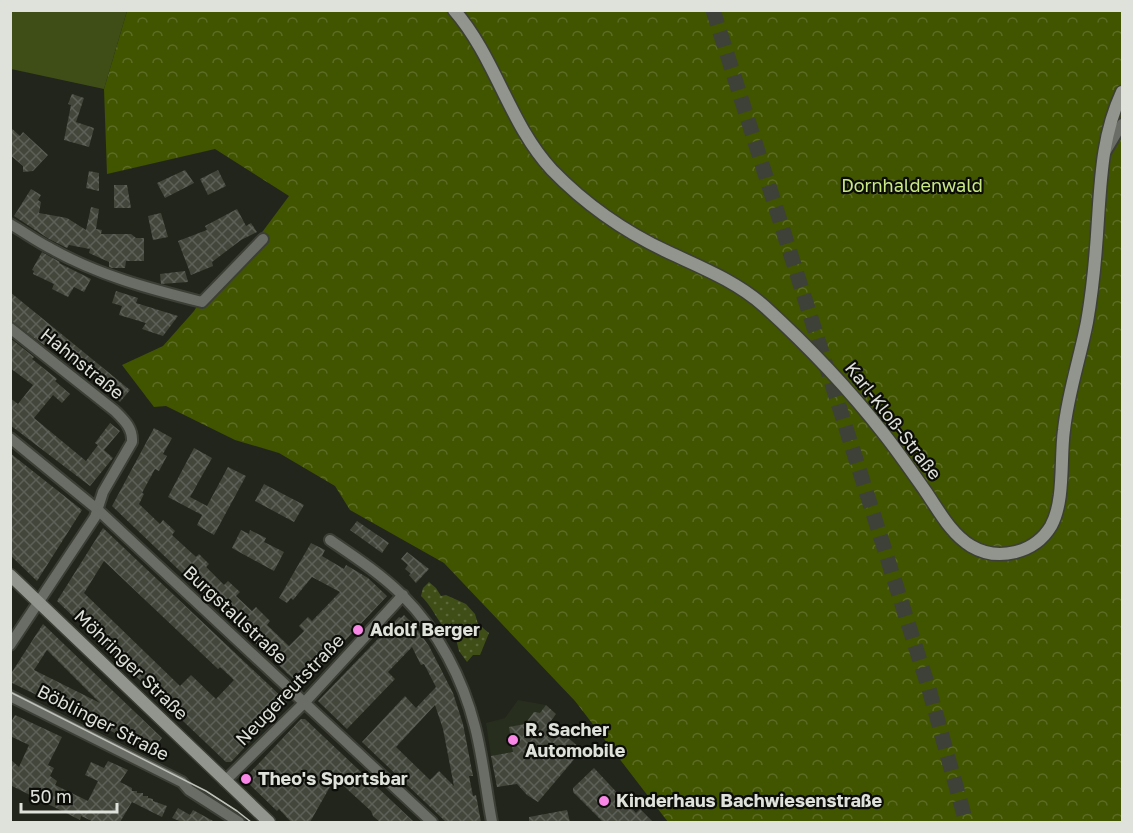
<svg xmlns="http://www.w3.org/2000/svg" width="1133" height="833" font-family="'Golos Text',sans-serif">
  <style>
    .built { fill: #282e1e }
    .forest { fill: url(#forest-crowns) }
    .park { fill: url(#park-dots) }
    .garden { fill: #3f4e17 }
    .building { fill: url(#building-cross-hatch); fill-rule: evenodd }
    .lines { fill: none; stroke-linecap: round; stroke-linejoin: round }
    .primary-tunnel { stroke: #3e4138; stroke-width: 15; stroke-dasharray: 15 8; stroke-linecap: butt }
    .street-casing { stroke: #3c3f36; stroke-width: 14 }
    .secondary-casing { stroke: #3c3f36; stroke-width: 15 }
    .street { stroke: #6a6c66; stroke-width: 10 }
    .secondary { stroke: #92958d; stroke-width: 12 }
    .tram { stroke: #bfc2ba; stroke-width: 1.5 }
    .poi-dot { fill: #f987e8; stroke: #0c0d09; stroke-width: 2 }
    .labels { text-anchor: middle; stroke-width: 4.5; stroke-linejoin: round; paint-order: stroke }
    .park-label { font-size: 18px; fill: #c8e882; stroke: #0c0d09 }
    .street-label { font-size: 18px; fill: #dfe2db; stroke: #0c0d09 }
    .poi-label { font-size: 18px; font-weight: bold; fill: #dfe2db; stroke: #0c0d09; text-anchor: start }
  </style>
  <defs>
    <pattern id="forest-crowns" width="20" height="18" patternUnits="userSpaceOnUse" patternTransform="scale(1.5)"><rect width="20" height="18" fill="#415400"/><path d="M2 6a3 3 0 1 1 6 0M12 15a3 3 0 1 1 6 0" fill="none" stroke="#5c6c25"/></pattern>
    <pattern id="park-dots" width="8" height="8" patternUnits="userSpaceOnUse" patternTransform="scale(1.5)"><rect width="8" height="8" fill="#3f4e17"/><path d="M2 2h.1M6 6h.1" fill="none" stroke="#5a6738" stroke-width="1.8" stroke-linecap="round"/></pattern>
    <pattern id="building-cross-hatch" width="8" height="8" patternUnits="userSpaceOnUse" patternTransform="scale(1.5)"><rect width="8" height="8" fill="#42463b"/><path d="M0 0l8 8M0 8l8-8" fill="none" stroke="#5d6057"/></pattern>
  </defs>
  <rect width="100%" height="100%" fill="#22251b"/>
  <path class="built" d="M518,700L546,705L556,714L526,754L491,756L486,723L505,718Z"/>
  <path class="forest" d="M127,11H1122V822H668L575,701L444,563L350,510L335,486L279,453L235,440L166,406L154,407L122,365L163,346L194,311L212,282L263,231L289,196L215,149L107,174L104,89Z"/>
  <path class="park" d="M429,582L436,588L441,596L446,595L466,604L475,614L478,624L489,633L480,655H473L467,662L459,651L456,639C440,629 435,609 421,596L423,588Z"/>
  <path class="garden" d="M11,10L127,11L104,89L11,69Z"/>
  <path class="building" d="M72,94L84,98L76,122L94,128L89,147L64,140L71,105L68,104Z
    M10,127L20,136L23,132L48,155L33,171L23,172V166L10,155Z
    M185,170L194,183L165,198L157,183Z
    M218,170L226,186L208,195L200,179Z
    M89,171L99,173V191L86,188Z
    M114,185H127L131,208H114Z
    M31,189L41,195L38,200L41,202L39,213L67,218L86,230L91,207L99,209L96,229L102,230L101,234H131L136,238H144V261H126L125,268H112L109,267V262L89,253L90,249L69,245L67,248L49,239L14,216Z
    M237,209L246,226L251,223L257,232L241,240L212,262L213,266L191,275L178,241L207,230L205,226Z
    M161,213L168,237L153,240L148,216Z
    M42,252L60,262L59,263L91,279L84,292L74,287L68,297L52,289L54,284L33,274L34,271L32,270Z
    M185,271L188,282L161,284L160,274Z
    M116,291L138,298L136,303L178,316L163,336L142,329L146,323L119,315L122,306L112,303Z
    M10,292L130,390L120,402L47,341L44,345L10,321Z
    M10,338L34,357L32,359L57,379L55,381L70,394L62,403L53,395L34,418L86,461L98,445L95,443L110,423L120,431L104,450L113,458L90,486L10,425V398L18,404L33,385L10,368Z
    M154,428L172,438L163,454L167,456L159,471L155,469L142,493L144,494L139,504L160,524L163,520L175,531L172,535L196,557L199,554L209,564L206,567L224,585L228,581L240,592L236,596L252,611L256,607L270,621L267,625L289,646L304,631L299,626L308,617L312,621L340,592L312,577L293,600L291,598L287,603L279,598L311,543L325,550L322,556L344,569L346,565L368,578L387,596L304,684H300L288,674L112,506Z
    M194,448L212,458L190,497L207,506L228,467L246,476L214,535L197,525L202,515L168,497Z
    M10,453L82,510L37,581L10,555Z
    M264,484L304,505L294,522L255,501Z
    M357,521L389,543L382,553L350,530Z
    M103,528L287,702L231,762H226L57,601ZM104,561L218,669L220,667L234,680L216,699L191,675L180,686L84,593Z
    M241,530L249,534L250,530L266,538L264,542L284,552L274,571L232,548Z
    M407,552L429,569L416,583L409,575L411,574L405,569L408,565L401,559Z
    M404,615L414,625L429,646L453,693L463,724L473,776H469L473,796L476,795L481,822H446L362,742L405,696L416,708L436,687L424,664L421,665L412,647L388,672L395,679L347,729L318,701L399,617L401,618ZM435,705L443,729L454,786L439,771L430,780L396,747Z
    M43,624L162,738L152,751L10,682V675ZM47,650L100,703L34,670Z
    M546,705L556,714L550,722L582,750L538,802L527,795L517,784L497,787L491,756L513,752L509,727L525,724L534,712L540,713Z
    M15,715L62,737L48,765L54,768L50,776L57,781L55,785L88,801L98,781L85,775L91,762L104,768L108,761L128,770L120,782L132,788V791H137V793H143V796H148V798L153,799V801L167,806L162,817L132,802L120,822H94L81,816L80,820L10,785V759L19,767L29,745L10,736V724Z
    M301,719H305L414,822H380L373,816L371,811L335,778L310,822H291L279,809L277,811L244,779Z
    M594,768L636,813L640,809L653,822H603L573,792V788Z
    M178,808L190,815L193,810L215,822H182L172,818Z
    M567,810L570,822H529V817Z"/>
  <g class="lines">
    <path class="primary-tunnel" d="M713,10L929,689L966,822"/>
    <defs>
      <path id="street" d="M1106,151L1122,124
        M10,224C24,232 36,241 50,248C97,275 150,289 202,302L263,239
        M10,328L115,411C124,420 133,428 132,442L103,492L95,517L10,645
        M10,438L97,509L432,822
        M330,540C355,557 381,574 403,596C438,631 463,679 475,727C483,758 486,791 492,822
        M10,696L182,782L189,790L239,822
        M225,781L304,703L403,595"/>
      <path id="secondary" d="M454,10C496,58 509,124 552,170C585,204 625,232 668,252C702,268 736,281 764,306C807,345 848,388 884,434C899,453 912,472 926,492C939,511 951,534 971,546C998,562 1035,553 1051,526C1065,501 1060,458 1064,430C1068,393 1080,358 1087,322C1093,288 1096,253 1098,219C1101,174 1103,133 1122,92
        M10,575L269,822"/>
    </defs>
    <use href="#street" class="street-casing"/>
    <use href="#secondary" class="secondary-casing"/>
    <use href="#street" class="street"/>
    <use href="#secondary" class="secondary"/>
    <path class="tram" d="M10,692L206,791L237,811L251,822"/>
  </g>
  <g class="poi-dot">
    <circle cx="358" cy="630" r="6"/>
    <circle cx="513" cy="740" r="6"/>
    <circle cx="246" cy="779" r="6"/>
    <circle cx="604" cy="801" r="6"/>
  </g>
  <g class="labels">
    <g class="park-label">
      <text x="912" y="192">Dornhaldenwald</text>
    </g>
    <g class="street-label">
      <text transform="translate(82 364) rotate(39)" y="6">Hahnstraße</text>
      <text transform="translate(893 421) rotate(52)" y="6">Karl-Kloß-Straße</text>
      <text transform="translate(235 615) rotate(43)" y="6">Burgstallstraße</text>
      <text transform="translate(131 665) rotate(44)" y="6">Möhringer Straße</text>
      <text transform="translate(290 690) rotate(-46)" y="6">Neugereutstraße</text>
      <text transform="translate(103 723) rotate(27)" y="6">Böblinger Straße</text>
    </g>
    <g class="poi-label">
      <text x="370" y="636">Adolf Berger</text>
      <text x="525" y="736">R. Sacher<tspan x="525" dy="21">Automobile</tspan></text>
      <text x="258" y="785">Theo's Sportsbar</text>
      <text x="616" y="807">Kinderhaus Bachwiesenstraße</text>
    </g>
  </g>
  <rect width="1133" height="833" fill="none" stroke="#dfe2db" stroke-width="24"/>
  <path d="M21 803v9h96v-9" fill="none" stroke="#dfe2db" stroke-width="3"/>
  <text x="30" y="803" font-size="18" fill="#dfe2db" stroke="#0c0d09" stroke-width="4.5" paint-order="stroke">50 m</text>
</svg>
